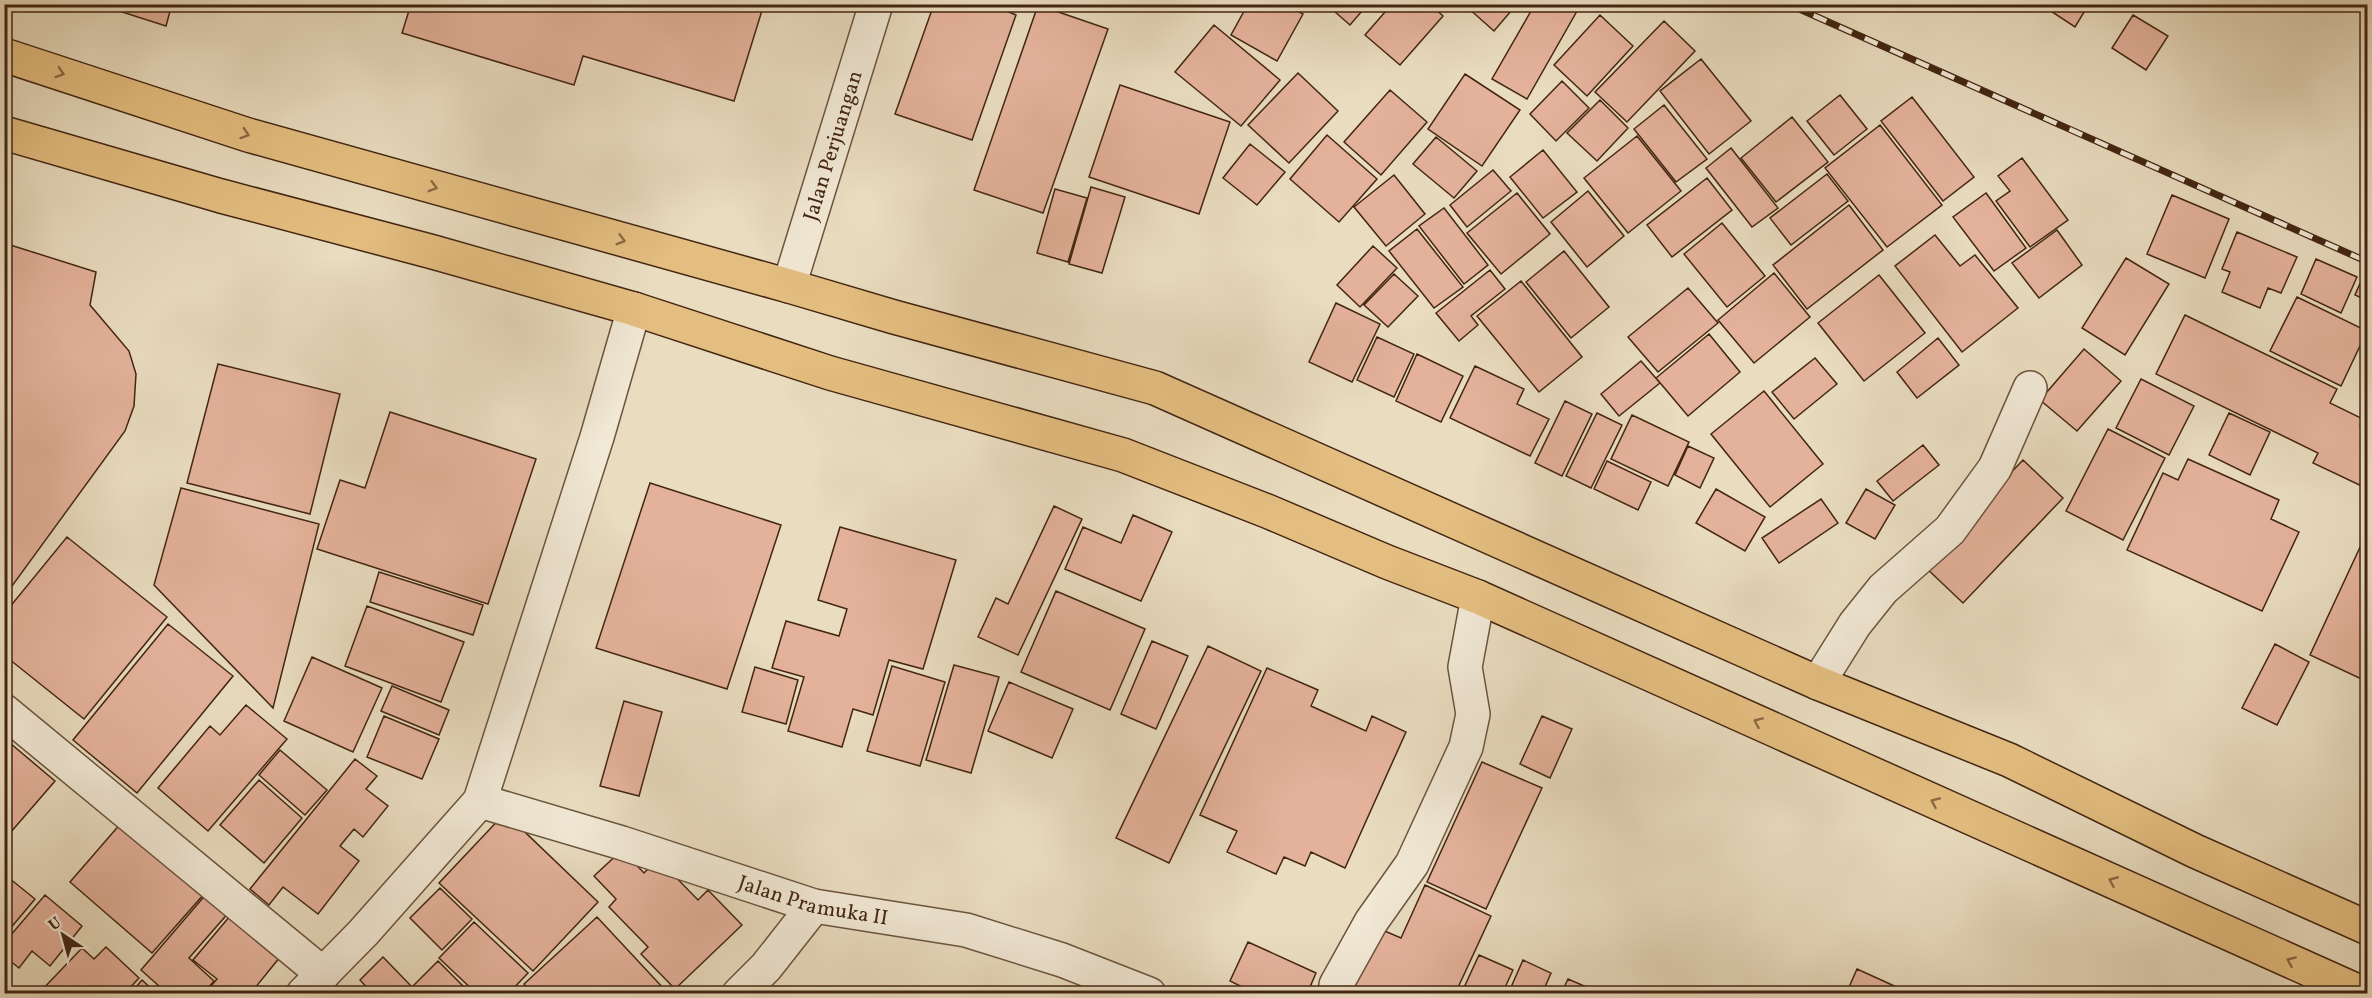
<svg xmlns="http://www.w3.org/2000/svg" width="2372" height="998" font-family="Vollkorn,serif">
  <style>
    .building { fill: #e4b29b; stroke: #432612; stroke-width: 1.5 }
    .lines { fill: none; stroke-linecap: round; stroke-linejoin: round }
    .street-casing { stroke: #6c543d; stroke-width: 36 }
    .primary-casing { stroke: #432612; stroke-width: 36 }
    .street { stroke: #f1e8d5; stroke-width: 33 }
    .primary { stroke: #e4be80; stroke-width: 33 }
    .rail-casing { stroke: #432612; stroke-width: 7 }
    .rail { stroke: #f1e8d5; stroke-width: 4.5; stroke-dasharray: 14; stroke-linecap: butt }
    .oneway { stroke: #8b6a44 }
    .labels { text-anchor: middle; stroke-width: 4.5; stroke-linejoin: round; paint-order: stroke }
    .street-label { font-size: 21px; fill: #432612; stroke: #f1e8d5 }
  </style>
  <rect width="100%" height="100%" fill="#e9dcbf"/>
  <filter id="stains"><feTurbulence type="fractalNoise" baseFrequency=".00333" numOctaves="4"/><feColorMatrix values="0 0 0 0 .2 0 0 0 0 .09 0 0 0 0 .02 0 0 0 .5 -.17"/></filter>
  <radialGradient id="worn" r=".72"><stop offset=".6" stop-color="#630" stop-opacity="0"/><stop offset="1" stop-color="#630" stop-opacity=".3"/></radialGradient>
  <path class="building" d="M118,4H172L166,26L116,10Z
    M411,4H764L734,101L583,56L574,85L402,33Z
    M934,4H1012L1009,12L1016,15L972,140L895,114Z
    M1124,4H1139L1137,10Z
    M1248,4H1285L1303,14L1277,61L1231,35Z
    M1326,4H1368L1350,25Z
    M1373,4H1389L1382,12Z
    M1392,4H1430L1443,16L1400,65L1365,35Z
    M1471,4H1517L1494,31L1468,8Z
    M1535,4H1581L1527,99L1492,79Z
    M2040,4H2089L2075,27Z
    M1038,5L1108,29L1043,213L974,190Z
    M1600,15L1633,46L1587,96L1554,65Z
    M2133,15L2168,36L2146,70L2112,48Z
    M1664,21L1695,51L1627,122L1595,92Z
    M1214,25L1280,80L1241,126L1175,72Z
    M1701,59L1751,121L1709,154L1660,91Z
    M1298,73L1338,111L1289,163L1248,125Z
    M1465,74L1520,110L1482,166L1428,129Z
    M1562,81L1589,108L1556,141L1530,114Z
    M1120,85L1230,122L1199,214L1089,177Z
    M1390,90L1427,122L1381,175L1344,142Z
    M1840,95L1867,129L1834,155L1807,121Z
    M1912,97L1974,177L1943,201L1881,121Z
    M1600,100L1628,128L1597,161L1567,133Z
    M1664,105L1707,159L1676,182L1634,129Z
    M1792,117L1828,162L1776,202L1741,158Z
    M1880,125L1942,205L1887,247L1825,168Z
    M1327,135L1377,179L1339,222L1290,179Z
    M1637,136L1681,191L1628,233L1584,178Z
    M1436,137L1477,171L1454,198L1413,164Z
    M1250,144L1285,172L1257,205L1223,178Z
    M1731,148L1778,208L1752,227L1706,168Z
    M1543,150L1577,192L1543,218L1510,177Z
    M2022,158L2068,220L2030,247L1996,201L2010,191L1998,176Z
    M1493,170L1511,191L1467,227L1450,205Z
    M1827,174L1848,201L1791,245L1770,218Z
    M1394,175L1425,214L1386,246L1354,207Z
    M1707,178L1732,210L1672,257L1647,225Z
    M1091,187L1125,197L1102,273L1069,264Z
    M1055,189L1087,198L1068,262L1037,253Z
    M1588,191L1624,236L1587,267L1551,222Z
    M1517,193L1550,234L1501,274L1467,233Z
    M1986,193L2026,248L1994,271L1953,217Z
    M2172,195L2229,219L2205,278L2147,254Z
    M1849,205L1883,250L1807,309L1773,265Z
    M1444,208L1488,265L1464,284L1419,226Z
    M1722,223L1765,276L1727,307L1684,254Z
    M1417,229L1463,287L1434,308L1389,251Z
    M2057,230L2082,265L2039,298L2012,263Z
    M2237,232L2297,257L2281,293L2268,288L2260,308L2222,292L2230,272L2222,269Z
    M1935,235L1960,266L1975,255L2018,308L1962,352L1895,266Z
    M4,243L96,272L90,305L129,351L136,374L134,406L125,431L4,597Z
    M1373,246L1397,268L1360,307L1337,285Z
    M1564,251L1609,307L1571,338L1526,282Z
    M2126,258L2169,284L2125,355L2082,328Z
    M2316,259L2357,277L2341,313L2301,294Z
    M1490,270L1505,289L1471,316L1478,325L1459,341L1436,313Z
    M1774,273L1810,317L1754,363L1718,320Z
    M1394,274L1418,296L1388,327L1364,305Z
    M1879,275L1925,333L1864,381L1818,323Z
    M2362,279L2368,281V301L2355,295Z
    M1521,281L1582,357L1539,392L1477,316Z
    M1688,288L1718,323L1658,372L1628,337Z
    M2297,297L2367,331L2341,386L2270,351Z
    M1336,303L1380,324L1352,382L1309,362Z
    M2185,315L2337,389L2330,403L2363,419L2360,426L2368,430V489L2313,463L2318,453L2156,374Z
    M1709,334L1740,372L1688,416L1656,378Z
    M1377,337L1414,354L1394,397L1357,380Z
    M1938,338L1959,365L1917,398L1897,372Z
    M2084,349L2121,381L2077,431L2040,400Z
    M1417,354L1463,376L1441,422L1396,401Z
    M1815,358L1837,384L1794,419L1772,392Z
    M1641,361L1660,383L1619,416L1601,394Z
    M218,364L340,394L310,514L187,483Z
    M1475,366L1524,389L1517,404L1549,419L1530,456L1450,418Z
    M2141,379L2194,406L2169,455L2116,428Z
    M1764,391L1823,464L1770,507L1711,434Z
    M1565,401L1592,414L1562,476L1535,463Z
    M390,412L536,459L488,604L317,549L340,480L365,488Z
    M1597,413L1622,425L1591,488L1566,476Z
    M2229,413L2270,432L2250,475L2209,455Z
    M1632,415L1689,442L1668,486L1611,459Z
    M2108,429L2165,458L2123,540L2066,511Z
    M1923,445L1939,465L1893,501L1877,481Z
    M1688,446L1714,458L1700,488L1675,475Z
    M2188,459L2279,500L2271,519L2299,532L2262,611L2127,550L2163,473L2178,480Z
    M2023,460L2063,498L1963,603L1923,565Z
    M1607,461L1651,482L1638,510L1594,489Z
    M650,483L781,525L727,689L596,648Z
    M181,488L319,524L273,708L154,585Z
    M1716,489L1765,517L1745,551L1696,523Z
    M1866,489L1895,505L1875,539L1846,523Z
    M1821,499L1838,523L1779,563L1762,538Z
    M1054,506L1082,519L1018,655L978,637L996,598L1008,604Z
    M1133,515L1172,532L1141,601L1065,569L1083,527L1121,543Z
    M840,527L956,560L923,669L889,660L873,715L853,709L842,747L788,731L804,677L772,668L786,621L839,636L847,609L818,600Z
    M2368,530V682L2310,655Z
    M67,537L167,617L84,719L4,655V614Z
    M379,572L483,605L473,635L370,602Z
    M1056,591L1145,629L1110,710L1021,672Z
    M367,606L464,642L441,702L345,666Z
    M168,624L233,676L137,793L73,740Z
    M1152,641L1188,656L1156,729L1121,714Z
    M2275,644L2309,662L2277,725L2242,708Z
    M1208,646L1261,671L1169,863L1116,838Z
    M312,657L382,688L353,752L284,721Z
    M954,665L999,677L971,773L926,760Z
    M892,666L945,682L920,766L867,751Z
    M755,667L798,680L786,724L742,712Z
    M1267,668L1318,690L1311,706L1366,731L1372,716L1406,732L1345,868L1311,852L1305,866L1284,857L1276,874L1227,852L1237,831L1200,815Z
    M1009,682L1073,709L1052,758L988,731Z
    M392,686L449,710L439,735L381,711Z
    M624,701L662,712L639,796L600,786Z
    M246,705L287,739L208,831L158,788L210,726L220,735Z
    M384,716L439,739L422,779L367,757Z
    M1542,716L1572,729L1550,778L1520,764Z
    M4,738L55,781L4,840Z
    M280,750L327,790L305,815L259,775Z
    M355,759L377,776L366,789L388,806L363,837L354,829L340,846L359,861L318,914L283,887L269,905L250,889Z
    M1482,762L1542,788L1486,909L1427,882Z
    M259,780L302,818L264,863L220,825Z
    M505,813L598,902L533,971L439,883Z
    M122,822L204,894L152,953L70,882Z
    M622,850L644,873L658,859L698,900L708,890L742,925L675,989L641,954L648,947L609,907L616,899L594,876Z
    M4,874L35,899L4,936Z
    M1425,885L1491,916L1455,994H1350L1380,929L1401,938Z
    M440,888L472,919L442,950L410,918Z
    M208,892L230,911L189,958L214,981L203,994H168L141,970Z
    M45,895L82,926L50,966L32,951L19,968L4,956V943Z
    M230,916L280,957L250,994H204L217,979L193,960Z
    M597,917L665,990L661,994H533L524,984Z
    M474,922L528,973L508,994H477L439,958Z
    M1248,942L1316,973L1307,994H1256L1230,981Z
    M106,947L139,978L124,994H38L82,948L94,959Z
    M1479,955L1513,970L1502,994H1461Z
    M383,957L412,987L438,961L471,994H373L360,980Z
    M1523,960L1551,973L1542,994H1508Z
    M1857,969L1912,994H1846Z
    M1568,979L1598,992V994H1561Z
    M142,980L157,994H130Z"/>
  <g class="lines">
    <defs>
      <g id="street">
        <path id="s1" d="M789,286L876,4"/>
        <path d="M1818,683L1855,624L1883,589L1950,530L1995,468L2030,388"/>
        <path d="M4,711L323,974"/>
        <path id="s2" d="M480,801L622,843L814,906L966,930L1062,960L1149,994"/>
        <path d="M1336,985L1371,922L1412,864L1466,747L1473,714L1465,667L1478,597"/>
        <path d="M303,994L363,933L480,801L597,437L634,309"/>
        <path d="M739,994L766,967L814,906"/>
      </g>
      <path id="primary" d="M4,55L248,135L789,286L894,317L1155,388L1818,683L2009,760L2195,851L2368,928
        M4,133L221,196L433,252L634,309L830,373L1123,455L1267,511L1387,562L1478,597L2364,994"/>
    </defs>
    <use href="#street" class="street-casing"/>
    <use href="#primary" class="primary-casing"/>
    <use href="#street" class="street"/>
    <use href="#primary" class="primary"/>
    <defs>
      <path id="rail" d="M1788,4L2368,262"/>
    </defs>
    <use href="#rail" class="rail-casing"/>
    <use href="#rail" class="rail"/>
  </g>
  <defs><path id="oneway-chevron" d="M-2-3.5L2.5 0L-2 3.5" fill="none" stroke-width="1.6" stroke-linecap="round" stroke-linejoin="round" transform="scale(1.5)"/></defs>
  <g class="oneway">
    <use href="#oneway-chevron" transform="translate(60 73) rotate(18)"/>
    <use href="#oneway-chevron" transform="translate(245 134) rotate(18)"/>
    <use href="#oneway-chevron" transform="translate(433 187) rotate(16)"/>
    <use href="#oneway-chevron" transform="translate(621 240) rotate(16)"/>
    <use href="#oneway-chevron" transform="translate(1758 722) rotate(-156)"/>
    <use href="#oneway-chevron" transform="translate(1935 802) rotate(-156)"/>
    <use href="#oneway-chevron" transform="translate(2113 881) rotate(-156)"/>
    <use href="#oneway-chevron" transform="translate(2291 961) rotate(-156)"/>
  </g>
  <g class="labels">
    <g class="street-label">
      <text dy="7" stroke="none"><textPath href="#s1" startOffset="147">Jalan Perjuangan</textPath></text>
      <text dy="7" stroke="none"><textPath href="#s2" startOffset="348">Jalan Pramuka II</textPath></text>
    </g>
  </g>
  <rect width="2372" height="998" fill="none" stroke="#e9dcbf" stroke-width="24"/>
  <rect x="6" y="6" width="2360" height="986" fill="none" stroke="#432612" stroke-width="3"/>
  <rect x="12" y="12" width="2348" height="974" fill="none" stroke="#432612" stroke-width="1.5"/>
  <g transform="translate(63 935) rotate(324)" stroke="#f1e8d5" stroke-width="4.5" paint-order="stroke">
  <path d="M0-4.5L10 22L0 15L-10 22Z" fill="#432612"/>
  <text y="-9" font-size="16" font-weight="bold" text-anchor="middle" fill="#432612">U</text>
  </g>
  <rect width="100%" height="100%" filter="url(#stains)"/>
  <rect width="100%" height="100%" fill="url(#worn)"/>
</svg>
